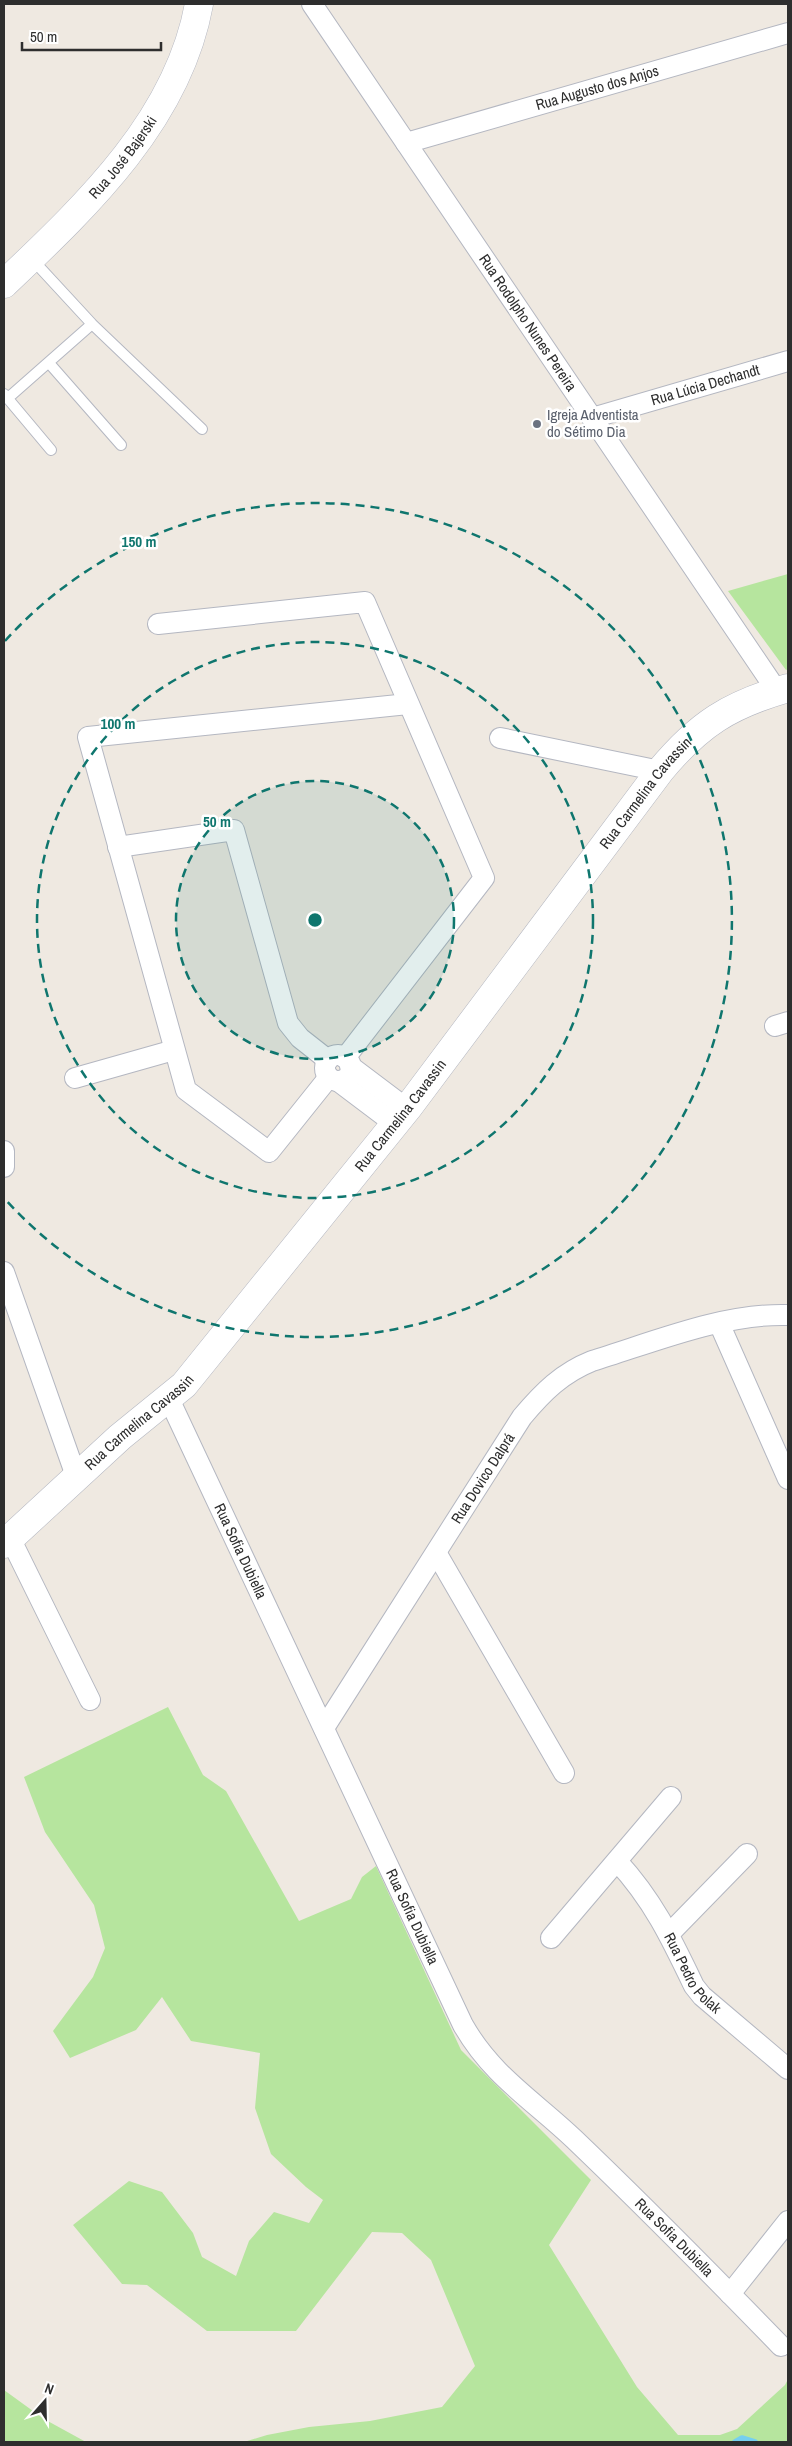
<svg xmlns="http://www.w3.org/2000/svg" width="792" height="2446" font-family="'Archivo Narrow',sans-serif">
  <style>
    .green { fill: #b6e59e }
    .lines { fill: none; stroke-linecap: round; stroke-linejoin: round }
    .stream { stroke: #75cff0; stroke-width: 5.5 }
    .service-casing { stroke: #b4b7c1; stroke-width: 12 }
    .minor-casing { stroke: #b4b7c1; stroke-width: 22 }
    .secondary-casing { stroke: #b4b7c1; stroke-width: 29 }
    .service { stroke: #fff; stroke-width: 10 }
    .minor { stroke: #fff; stroke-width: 20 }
    .secondary { stroke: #fff; stroke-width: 28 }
    .ring { fill: none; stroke: #0f766e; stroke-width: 2.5; stroke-dasharray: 9 6 }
    .worship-dot { fill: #6b7280; stroke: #fff; stroke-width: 2 }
    .labels { text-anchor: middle; stroke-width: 5; stroke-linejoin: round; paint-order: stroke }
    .street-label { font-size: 15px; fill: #2e2e2e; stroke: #fff }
    .worship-label { font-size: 15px; fill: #5b616d; stroke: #fff; text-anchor: start }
    .centre { fill: #0f766e; stroke: #fff; stroke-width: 2.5 }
    .ring-label { font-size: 15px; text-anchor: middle; font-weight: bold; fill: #0f766e; stroke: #fff; stroke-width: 5; stroke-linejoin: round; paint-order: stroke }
  </style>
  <rect width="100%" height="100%" fill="#efe9e1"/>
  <path class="green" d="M788,574V669L786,670L728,591Z
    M168,1707L203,1775L226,1791L299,1921L351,1899L362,1877L376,1866L461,2050L591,2180L549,2245L637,2387L678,2435H720L737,2429L785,2385L788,2379V2442H244L267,2435L309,2427L370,2421L442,2407L475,2366L431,2260L402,2233L372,2232L296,2331H207L147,2285L122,2284L73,2225L129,2181L162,2192L193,2233L202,2257L236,2276L249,2241L274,2212L309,2223L323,2200L306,2187L271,2154L255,2108L260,2053L191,2041L162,1997L136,2030L70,2058L53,2031L93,1977L105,1948L94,1905L45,1832L24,1777Z
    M4,2390L44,2419L86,2442H4Z"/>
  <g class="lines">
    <path class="stream" d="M735,2442L742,2438L755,2442"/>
    <defs>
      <path id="service" d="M31,258L92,324L202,429
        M49,363L121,445
        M4,394L51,450
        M8,398L92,324"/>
      <g id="minor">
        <path id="s1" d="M312,4L777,691"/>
        <path id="s2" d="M406,143L788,33"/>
        <path id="s3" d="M592,418L788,361"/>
        <path d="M158,624L365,602L484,878L345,1058"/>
        <path d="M500,738L660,771"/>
        <path d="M118,847L234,830L288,1023L300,1038L328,1060"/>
        <path d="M775,1026L788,1022"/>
        <circle cx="338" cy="1068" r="13"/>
        <path d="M350,1066L407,1109"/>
        <path d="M329,1077L269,1152L186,1090L88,737L408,704"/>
        <path d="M75,1078L174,1050"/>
        <path d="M338,1081L395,1124"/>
        <path d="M4,1151V1167"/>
        <path d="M4,1272L76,1476"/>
        <path d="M719,1323L788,1479"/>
        <path id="s4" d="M169,1399L463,2025C492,2076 533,2100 574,2139C644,2206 713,2276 781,2346"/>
        <path d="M10,1538L90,1700"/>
        <path d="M437,1554L564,1773"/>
        <path id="s5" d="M324,1728L522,1417C543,1392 562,1373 592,1361C654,1342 723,1313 788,1315"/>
        <path id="s6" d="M617,1861C653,1900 671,1938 694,1986L702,1996L788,2069"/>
        <path d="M669,1934L747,1854"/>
        <path d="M551,1938L671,1797"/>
        <path d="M730,2294L788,2221"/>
      </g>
      <g id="secondary">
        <path id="s7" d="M4,284C86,206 178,120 199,4"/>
        <path id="s8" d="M4,1544L120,1437L184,1385L407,1109L660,771C699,724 729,705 788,688"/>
      </g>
    </defs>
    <use href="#service" class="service-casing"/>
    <use href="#minor" class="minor-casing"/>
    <use href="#secondary" class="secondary-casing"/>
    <use href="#service" class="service"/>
    <use href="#minor" class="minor"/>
    <use href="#secondary" class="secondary"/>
  </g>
  <circle cx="315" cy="920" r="139" fill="#0f766e" fill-opacity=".12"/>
  <g class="ring">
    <circle cx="315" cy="920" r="139"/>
    <circle cx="315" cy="920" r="278"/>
    <path d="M5 641A417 417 0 1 1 5 1199"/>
  </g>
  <circle class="worship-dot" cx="537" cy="424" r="5"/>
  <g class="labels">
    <g class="street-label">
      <text dy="5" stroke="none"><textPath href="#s2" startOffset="199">Rua Augusto dos Anjos</textPath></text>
      <text dy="5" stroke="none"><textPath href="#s7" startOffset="174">Rua José Bajerski</textPath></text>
      <text dy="5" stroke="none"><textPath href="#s1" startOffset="385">Rua Rodolpho Nunes Pereira</textPath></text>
      <text dy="5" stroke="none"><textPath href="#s3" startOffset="118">Rua Lúcia Dechandt</textPath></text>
      <text dy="5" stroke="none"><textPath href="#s8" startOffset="991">Rua Carmelina Cavassin</textPath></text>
      <text dy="5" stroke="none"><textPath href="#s8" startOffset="586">Rua Carmelina Cavassin</textPath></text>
      <text dy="5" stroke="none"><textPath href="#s8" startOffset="182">Rua Carmelina Cavassin</textPath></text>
      <text dy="5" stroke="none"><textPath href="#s5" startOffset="296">Rua Dovico Dalprá</textPath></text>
      <text dy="5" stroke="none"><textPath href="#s4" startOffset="168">Rua Sofia Dubiella</textPath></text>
      <text dy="5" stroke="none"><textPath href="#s4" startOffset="572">Rua Sofia Dubiella</textPath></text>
      <text dy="5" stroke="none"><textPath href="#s6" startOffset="136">Rua Pedro Polak</textPath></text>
      <text dy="5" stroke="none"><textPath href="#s4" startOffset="992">Rua Sofia Dubiella</textPath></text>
    </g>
    <g class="worship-label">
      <text x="547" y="420">Igreja Adventista<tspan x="547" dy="17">do Sétimo Dia</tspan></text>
    </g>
  </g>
  <circle cx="315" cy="920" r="8" class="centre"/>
  <g class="ring-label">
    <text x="139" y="547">150 m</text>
    <text x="118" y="729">100 m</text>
    <text x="217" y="827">50 m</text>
  </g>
  <rect width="792" height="2446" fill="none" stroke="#2e2e2e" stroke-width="10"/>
  <g transform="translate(45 2401) rotate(20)" stroke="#ffffff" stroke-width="4" paint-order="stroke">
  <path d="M0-4L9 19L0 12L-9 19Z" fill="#2e2e2e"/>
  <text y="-8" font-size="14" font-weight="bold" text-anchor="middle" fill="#2e2e2e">N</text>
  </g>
  <path d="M22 42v8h139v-8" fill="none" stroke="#2e2e2e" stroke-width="2.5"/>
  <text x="30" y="42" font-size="15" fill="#2e2e2e" stroke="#ffffff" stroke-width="4" paint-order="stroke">50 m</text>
</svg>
